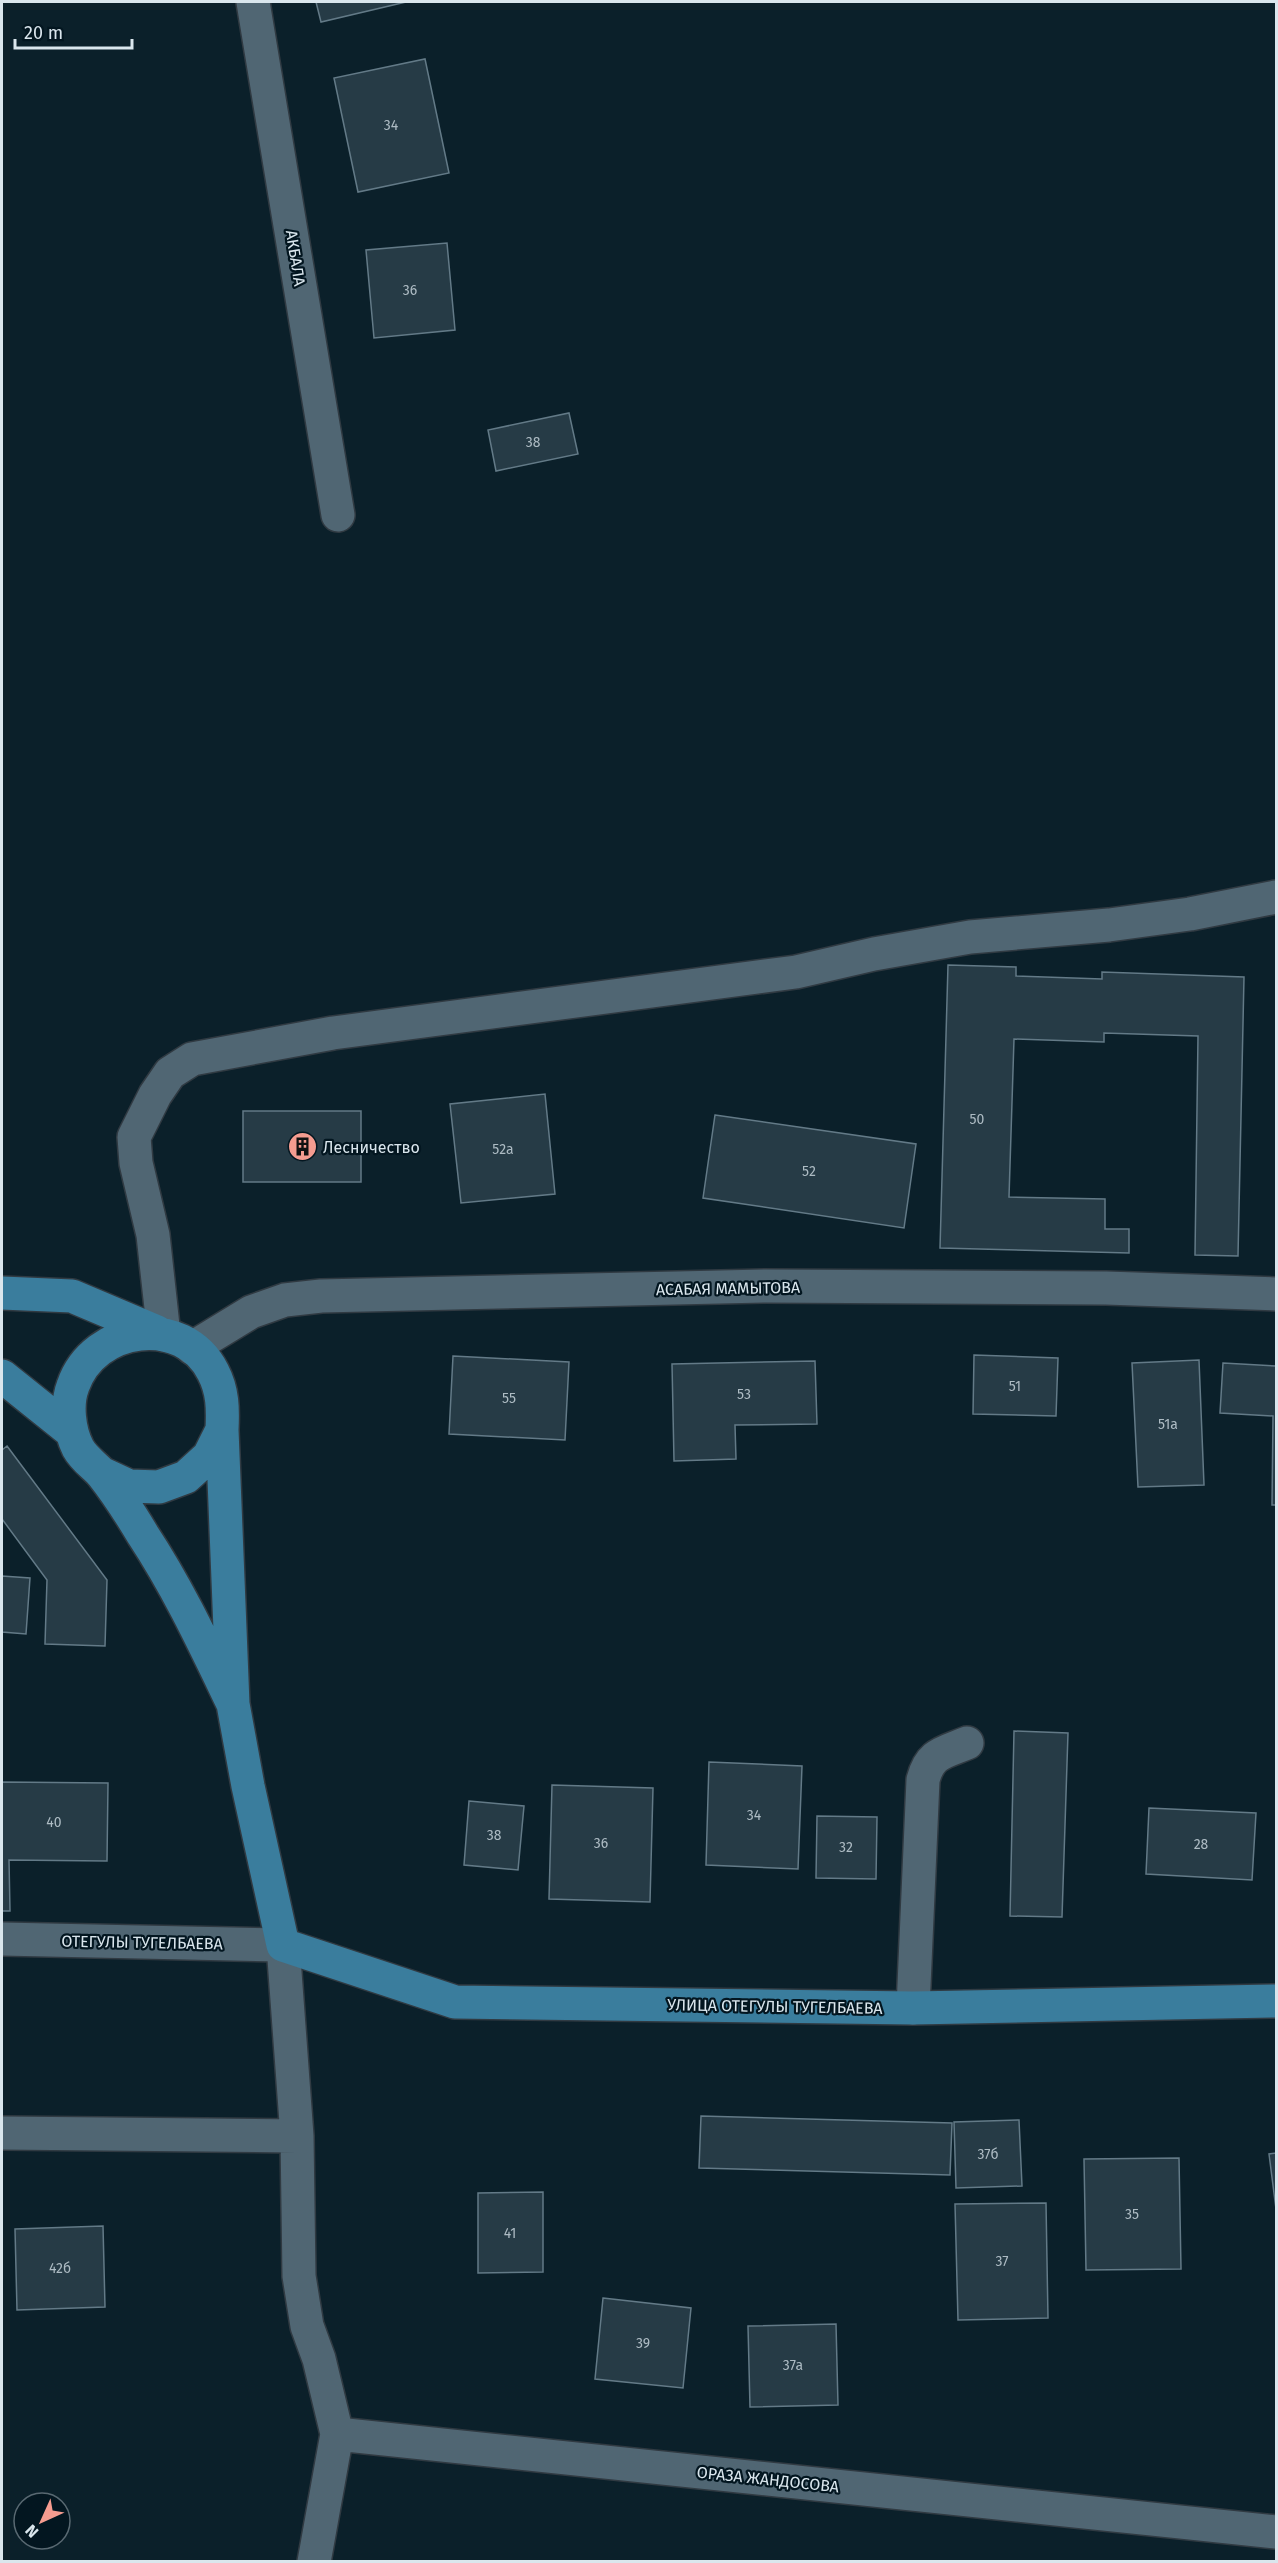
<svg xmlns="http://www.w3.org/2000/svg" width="1278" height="2563" font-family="'Fira Sans',sans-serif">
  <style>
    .building { fill: #263b46; stroke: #637a87; stroke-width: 1.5 }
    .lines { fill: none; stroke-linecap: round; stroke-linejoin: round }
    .minor-casing { stroke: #303a42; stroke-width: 36 }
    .major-casing { stroke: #303a42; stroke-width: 36 }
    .minor { stroke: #506673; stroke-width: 33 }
    .major { stroke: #3a7d9d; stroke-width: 33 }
    .labels { text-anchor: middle; stroke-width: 4.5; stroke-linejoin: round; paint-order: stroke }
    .number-label { font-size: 14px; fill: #adbbc3 }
    .street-label { font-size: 16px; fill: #dae6ed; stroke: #031620 }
    .poi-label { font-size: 16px; fill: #dae6ed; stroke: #031620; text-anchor: start }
  </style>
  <rect width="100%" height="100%" fill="#0b202a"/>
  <path class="building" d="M316,2H406L321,22Z
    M425,59L449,173L358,192L334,78Z
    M447,243L455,330L374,338L366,250Z
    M569,413L578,454L496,471L488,430Z
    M948,965L1016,967V976L1102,979V972L1244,977L1238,1256L1195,1255L1198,1036L1104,1033V1042L1014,1039L1009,1197L1105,1199V1229H1129V1253L940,1248Z
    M545,1094L555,1194L461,1203L450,1104Z
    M243,1111H361V1182H243Z
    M715,1115L916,1144L904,1228L703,1198Z
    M974,1355L1058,1358L1056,1416L973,1414Z
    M453,1356L569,1362L565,1440L449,1434Z
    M1199,1360L1204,1485L1138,1487L1132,1363Z
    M815,1361L817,1424L735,1425L736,1459L674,1461L672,1364Z
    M1223,1363L1276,1366V1505H1272L1273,1416L1220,1413Z
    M7,1446L107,1580L105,1646L45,1644L47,1580L2,1519V1450Z
    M2,1576L30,1578L26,1634L2,1632Z
    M1014,1731L1068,1733L1062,1917L1010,1916Z
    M709,1762L802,1766L798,1869L706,1865Z
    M2,1782L108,1783L107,1861L9,1860L10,1911H2Z
    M552,1785L653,1788L650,1902L549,1899Z
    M469,1801L524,1806L518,1870L464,1865Z
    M1149,1808L1256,1813L1252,1880L1146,1874Z
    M817,1816L877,1817L876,1879L816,1878Z
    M701,2116L952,2123L950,2175L699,2168Z
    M1019,2120L1022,2186L956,2188L954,2122Z
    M1276,2153V2209L1269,2154Z
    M1179,2158L1181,2269L1086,2270L1084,2159Z
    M543,2192V2272L478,2273V2193Z
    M1046,2203L1048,2318L958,2320L955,2204Z
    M103,2226L105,2307L17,2310L15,2229Z
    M603,2298L691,2308L683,2388L595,2379Z
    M836,2324L838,2405L750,2407L748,2326Z"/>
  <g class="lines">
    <defs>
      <path id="minor" d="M253,2L338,515
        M164,1335L153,1235L136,1163L134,1137L155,1095L170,1073L192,1059L333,1033L796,972L874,954L970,937L1109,925L1190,914L1276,897
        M192,1348L251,1312L285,1300L321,1296L766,1286L1106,1288L1276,1294
        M2,1939L283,1945L297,2136L299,2276L307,2326L319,2359L337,2434L1276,2532
        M913,2008L923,1780C930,1753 943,1753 967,1743
        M2,2133L297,2136
        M314,2562L337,2434"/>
      <path id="major" d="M2,1293L72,1296L157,1332
        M2,1376L72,1432
        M101,1473L129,1486L159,1487L186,1477L209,1456L222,1430
        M233,1704C205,1646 178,1588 143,1535C131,1515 117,1493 102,1474C94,1465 84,1459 78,1448C69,1430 66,1404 73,1386C94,1325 183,1313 213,1372C223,1391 223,1409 222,1430L233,1704L248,1786L283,1945L455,2002L913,2008L1276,2001"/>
    </defs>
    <use href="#minor" class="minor-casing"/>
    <use href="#major" class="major-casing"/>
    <use href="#minor" class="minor"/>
    <use href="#major" class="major"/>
  </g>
  <defs>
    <symbol id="building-disc" viewBox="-11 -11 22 22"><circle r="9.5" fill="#f59c90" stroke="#031620"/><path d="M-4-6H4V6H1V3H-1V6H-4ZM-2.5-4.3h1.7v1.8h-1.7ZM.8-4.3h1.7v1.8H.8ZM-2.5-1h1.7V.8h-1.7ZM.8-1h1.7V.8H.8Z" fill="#111"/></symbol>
  </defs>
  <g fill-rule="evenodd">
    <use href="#building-disc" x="286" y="1130" width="33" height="33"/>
  </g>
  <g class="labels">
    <g class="number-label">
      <text x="391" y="130">34</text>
      <text x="410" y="295">36</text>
      <text x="533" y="447">38</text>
      <text x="977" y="1124">50</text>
      <text x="503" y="1154">52а</text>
      <text x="809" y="1176">52</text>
      <text x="1015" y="1391">51</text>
      <text x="744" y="1399">53</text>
      <text x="509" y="1403">55</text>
      <text x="1168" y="1429">51а</text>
      <text x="754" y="1820">34</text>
      <text x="54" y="1827">40</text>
      <text x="494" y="1840">38</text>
      <text x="601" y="1848">36</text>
      <text x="1201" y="1849">28</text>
      <text x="846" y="1852">32</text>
      <text x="988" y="2159">37б</text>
      <text x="1132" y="2219">35</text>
      <text x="510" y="2238">41</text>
      <text x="1002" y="2266">37</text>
      <text x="60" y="2273">42б</text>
      <text x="643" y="2348">39</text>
      <text x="793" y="2370">37а</text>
    </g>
    <g class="street-label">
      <text transform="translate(296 258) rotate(81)" y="6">АКБАЛА</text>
      <text transform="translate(728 1288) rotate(-1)" y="6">АСАБАЯ МАМЫТОВА</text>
      <text transform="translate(142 1942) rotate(1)" y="6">ОТЕГУЛЫ ТУГЕЛБАЕВА</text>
      <text transform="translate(775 2006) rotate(1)" y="6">УЛИЦА ОТЕГУЛЫ ТУГЕЛБАЕВА</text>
      <text transform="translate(768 2479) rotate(6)" y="6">ОРАЗА ЖАНДОСОВА</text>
    </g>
    <g class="poi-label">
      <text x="323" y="1153">Лесничество</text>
    </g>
  </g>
  <rect width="1278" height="2563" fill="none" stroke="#dae6ed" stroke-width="6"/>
  <g transform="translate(42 2521) rotate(225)"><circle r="28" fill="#031620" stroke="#596972" stroke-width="1.5"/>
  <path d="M0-4.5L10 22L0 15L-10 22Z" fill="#f59c90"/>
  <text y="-9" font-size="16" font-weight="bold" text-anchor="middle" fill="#dae6ed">N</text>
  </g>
  <path d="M15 39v9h117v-9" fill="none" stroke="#dae6ed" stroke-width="3"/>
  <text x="24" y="39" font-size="18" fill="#dae6ed" stroke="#031620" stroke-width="4.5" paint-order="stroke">20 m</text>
</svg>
